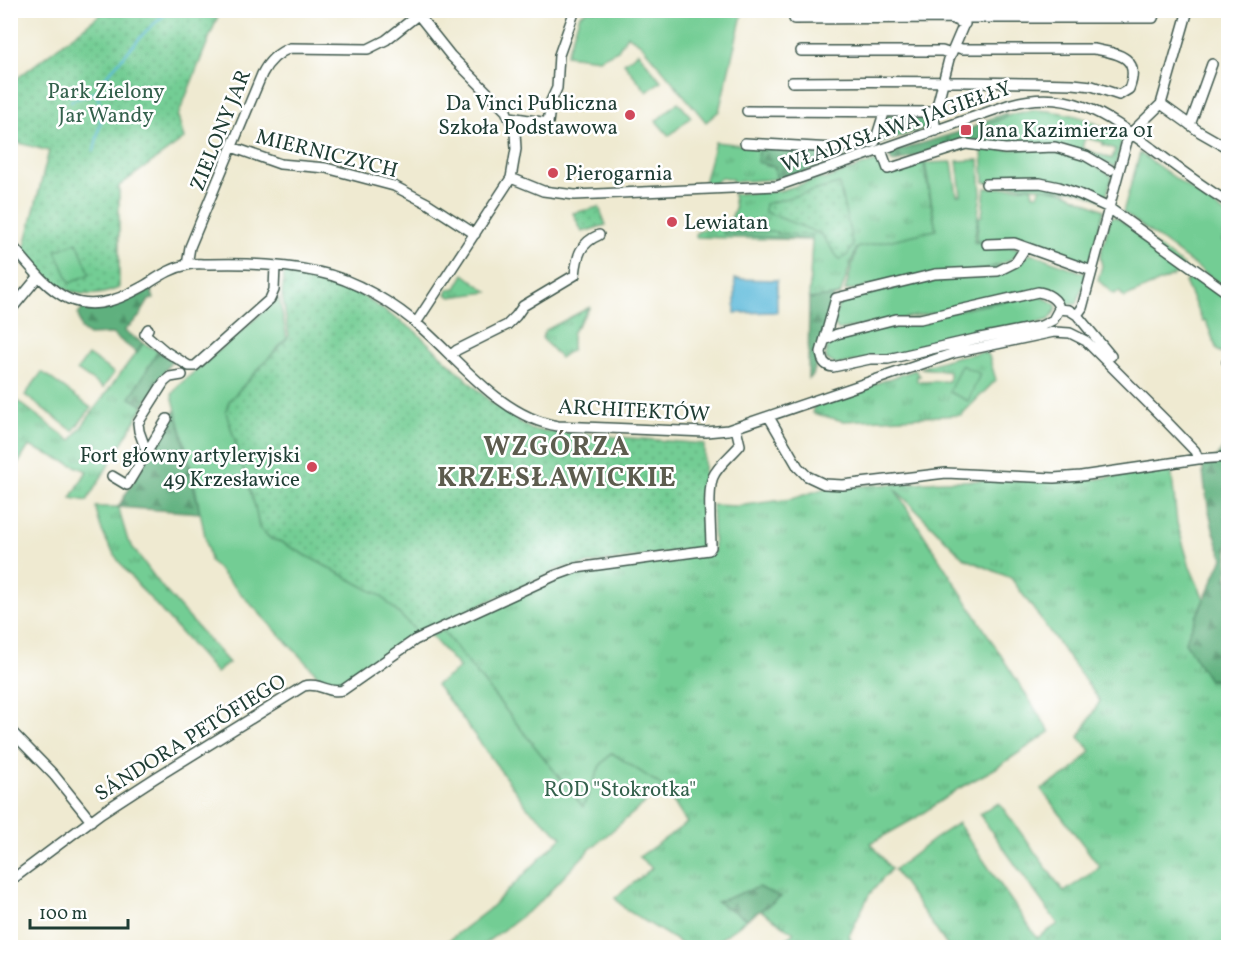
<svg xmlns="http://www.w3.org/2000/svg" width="1239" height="958" font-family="Vollkorn,serif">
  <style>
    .grass { fill: url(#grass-tufts); stroke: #498564; stroke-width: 1.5 }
    .forest { fill: url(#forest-firs); stroke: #3e7659; stroke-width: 1.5 }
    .park { fill: url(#park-dots); stroke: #498564; stroke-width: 1.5 }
    .garden { fill: #73cd94; stroke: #498564; stroke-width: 1.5; fill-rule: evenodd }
    .water { fill: #5cb9da; stroke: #3e7b87; stroke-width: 1.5 }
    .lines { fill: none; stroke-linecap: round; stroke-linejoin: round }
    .stream { stroke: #5cb9da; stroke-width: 2 }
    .minor-casing { stroke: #3e574c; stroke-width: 12 }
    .minor { stroke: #fff; stroke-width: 9 }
    .poi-dot { fill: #d1495b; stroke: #fff; stroke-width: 2 }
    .labels { text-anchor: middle; stroke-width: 5; stroke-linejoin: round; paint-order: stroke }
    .park-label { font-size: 21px; fill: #34614c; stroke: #fff }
    .poi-label { font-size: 21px; fill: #1f3d34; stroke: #fff; text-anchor: start }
    .street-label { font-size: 21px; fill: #1f3d34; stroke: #fff }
    .district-label { font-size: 27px; font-weight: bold; letter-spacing: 1.5px; fill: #5d5c4e; stroke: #fff }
  </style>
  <defs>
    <pattern id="grass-tufts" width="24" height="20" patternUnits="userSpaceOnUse" patternTransform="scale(1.5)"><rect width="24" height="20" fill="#73cd94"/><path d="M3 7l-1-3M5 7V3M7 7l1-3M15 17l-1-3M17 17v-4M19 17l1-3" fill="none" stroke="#5ea87a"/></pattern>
    <pattern id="forest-firs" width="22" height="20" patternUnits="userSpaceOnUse" patternTransform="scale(1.5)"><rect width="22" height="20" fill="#5eb07e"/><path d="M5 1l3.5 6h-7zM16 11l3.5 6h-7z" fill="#4d9068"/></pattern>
    <pattern id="park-dots" width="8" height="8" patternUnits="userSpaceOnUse" patternTransform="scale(1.5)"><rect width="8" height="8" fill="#73cd94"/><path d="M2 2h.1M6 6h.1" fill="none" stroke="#5ea87a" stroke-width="1.8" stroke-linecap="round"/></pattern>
  </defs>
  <rect width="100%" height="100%" fill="#fff"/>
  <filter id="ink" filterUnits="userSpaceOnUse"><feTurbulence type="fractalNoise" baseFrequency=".0167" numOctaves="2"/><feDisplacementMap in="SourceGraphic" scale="12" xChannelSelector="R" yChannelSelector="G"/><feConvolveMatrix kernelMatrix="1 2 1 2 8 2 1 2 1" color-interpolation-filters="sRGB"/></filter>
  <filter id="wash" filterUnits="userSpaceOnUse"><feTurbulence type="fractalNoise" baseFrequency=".008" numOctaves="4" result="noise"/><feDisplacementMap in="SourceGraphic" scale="24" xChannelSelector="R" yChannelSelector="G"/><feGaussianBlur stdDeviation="1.35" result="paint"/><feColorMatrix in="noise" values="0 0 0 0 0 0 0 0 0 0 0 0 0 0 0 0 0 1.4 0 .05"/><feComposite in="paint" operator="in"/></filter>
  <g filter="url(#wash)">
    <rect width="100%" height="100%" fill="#efead1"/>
    <path class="grass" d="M715,142L762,147L765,166L775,167L776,179L733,182L732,179L721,178L714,183H704Z
      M881,159L887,171L923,160L936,230L856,249L840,295L809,299L812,240L696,237V233C707,227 718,227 730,221L735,209L733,194L780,191L817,179H825Z
      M464,274L488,292L451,297L446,294L449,289L456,288Z
      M590,307L572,333V349L560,358L542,338L546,330Z
      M143,343L158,351L131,398L144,406L87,501L71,498L87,471L29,446L11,475V396L71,441Z
      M984,352L989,356L996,380L961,415L843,421L812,413L814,405L915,370L920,376H917V382L949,381V371L920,368L955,357Z
      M1171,467L1177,523L1190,567L1204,599L1185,642L1209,680H1228V947H948L894,870L934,839L958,823L1037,938L1058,924L979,814L999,803L1064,892L1100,867L1041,789L1071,772L1091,751L1079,737L1100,701L1011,578L964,558L894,488L1050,732L996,768L958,789L914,819L871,843L891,869L869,895L849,936L854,947H774L794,933L760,910L781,897L718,902L747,919L710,947H687L625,909L615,898L652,868L639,857L687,823L664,788L612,753L600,766L583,807L442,630L568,573L714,552L712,505L737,506L791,499L826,488L944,481L1097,479Z
      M96,507H118L128,541L162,587L229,663L216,673C197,651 177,629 158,607C131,577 101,548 96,507Z"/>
    <path class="forest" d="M1006,113V117L986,126L985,142L965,141L894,163L889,158L890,153L972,128L984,121Z
      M887,115L928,116L927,125L923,129L880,144L878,143Z
      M762,147L860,151L788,178L776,179L775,167L757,162L759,151Z
      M151,289L154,299L149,300L139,317L124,331L143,343L137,353L112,334L89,335L81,329L78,314L85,306L135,293L138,296Z
      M840,295L833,297L813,376L808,379L809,299Z
      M158,351L172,360L144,406L130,398Z
      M176,410L200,513L118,507Z
      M1228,442V680H1209L1185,642L1223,558C1210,527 1205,495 1202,462L1216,459L1226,443Z
      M758,887L781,897L747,919L717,902Z"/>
    <path class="park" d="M105,11H220L178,116L184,139L119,186V288C73,307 52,283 24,250L49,151L11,141V83Z
      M839,184L853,246L847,256L839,259L821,234L765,212V204Z
      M599,207L606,225L582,232L573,213Z
      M284,272L293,273V276L328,283L330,280L358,293L415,331L492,403L532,430L704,444L705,547L562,568L418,633L381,596L281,542L271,539L259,528L255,507L226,412L229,401L289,336L282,295Z"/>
    <path class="garden" d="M588,10L743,11L719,111L706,122L641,44L627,35L618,50L599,59L566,55L580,15Z
      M638,52L661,81L647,92L624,63Z
      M678,102L691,117L669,136L656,121Z
      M1035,110C1071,112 1093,118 1122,140L1115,167L1080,151L1009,147L985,142L986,126L1012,114ZM1085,138L1103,142V145L1115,149L1112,159L1082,148Z
      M982,150C1014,150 1054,145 1084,160C1094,164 1103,171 1112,176L1105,202L1080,191L984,182Z
      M1140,153L1228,216V232H1225L1222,241L1228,244V290L1123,212Z
      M979,160L981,194L974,242L1015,247L1020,250C1011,273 920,278 895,282L889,280L888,283L845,291L857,248L936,230L925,163L952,162L957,195H961L957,161Z
      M1031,187L1033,194H1038L1041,187L1065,192L1104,210L1088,267L1015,242L976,241L979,217L982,216L985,188Z
      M1111,217H1116L1183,265L1182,272L1124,298L1120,292L1113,294L1098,280L1102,266L1100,256Z
      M724,231L777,232V234L812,235V239L723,234Z
      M77,242L90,274L70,283L56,251Z
      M1030,253L1087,274L1077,304H1064L1049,292L838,330L834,325L838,305L844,300L940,277L1019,263Z
      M1198,275L1228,298V338L1225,340L1228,344V358L1217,350L1206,321L1203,322L1185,282Z
      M1031,296H1041L1055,304L1057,308L1049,320L915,351L836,365L826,359L827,345L834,338L899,322Z
      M279,298L287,338L229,401L226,412L255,507L259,528L271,539L281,542L381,596L418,633L332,690L210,561L191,467L172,395L178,386Z
      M88,355L114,373L103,388L77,370Z
      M961,365L980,374L968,401L949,392Z
      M42,372L91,408L73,431L25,395Z
      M442,630L583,807L600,766L612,753L664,787L589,850L538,904L480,947H440L488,910L562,837L527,807L457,711L436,685L460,668L430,635Z"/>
    <path class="water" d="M735,279L777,280V312L735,313Z"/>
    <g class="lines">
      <path class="stream" d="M735,10V11
        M96,93L99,101
        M75,99L96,92L107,75L146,31L170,10
        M71,101L73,100
        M94,151L103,111L100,104"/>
    </g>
  </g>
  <g filter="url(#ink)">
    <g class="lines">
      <defs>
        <path id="minor" d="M416,12L451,56L506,111L515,132L516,149L511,178L416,323
          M968,18H1153L1156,10
          M794,19L951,18L965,24
          M801,51H942L951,54
          M792,82C886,81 979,82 1073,84L1092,86L1119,95L1129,89C1141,57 1120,54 1094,49H962L955,47
          M1161,104L1200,132L1228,148
          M747,111L935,112
          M510,117L548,123L551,101L557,88L559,55L575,10
          M1190,125L1212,64
          M936,131L934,118L949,59L970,10
          M745,143L833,148L875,142L884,113
          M232,147L280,164L326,168L394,186L427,203L475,234
          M881,150L888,169L966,144L1005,149L1055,147L1086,156L1110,170
          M511,178L543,191L575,195L777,186L1011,104C1069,88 1105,114 1150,147C1175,166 1201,186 1228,202
          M986,184L1040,183L1059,187L1079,194L1109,208L1228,293
          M10,243C52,293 75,325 142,287C156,279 170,268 187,265C194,263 202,264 209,264C245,263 283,264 318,272C354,279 397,305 424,330C463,365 504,418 558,426L706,432L728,430L954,353L1054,332L1070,333L1086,341L1166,421L1195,451L1198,459
          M987,244L1014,243L1092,271
          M1025,248L1016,262L998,271L935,274L836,298L821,352C822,360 824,366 833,367L870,359H888L975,339L1041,326L1053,320L1059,309
          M187,265L190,247L262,74C268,62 277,53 290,48L368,49L386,40L424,10
          M10,311L38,277
          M1077,315L1082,308L1127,141L1131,133L1161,104L1188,10
          M148,329L145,334L165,351L189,366H195L270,299L274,290L275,266
          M825,340L837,334L896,319H920L1038,292C1047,293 1058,299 1059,309L1069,310L1077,315L1111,356
          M451,355L457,350L507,325L516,316L523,306L575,275C577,256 580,243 599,235
          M1227,362L1228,363
          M769,417L798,467L807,476L824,484L843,485L946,473L1054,478L1081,476L1198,459L1228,457
          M147,453L139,431L138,423L164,382L170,377L182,375
          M112,476L127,485L167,419
          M10,717V727
          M10,730L54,775L91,821
          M10,881L101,813L155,778L304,686C320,682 328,694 343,690L415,640L554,576L576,568L709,550L711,547C711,529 707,491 713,477C718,465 732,455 740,445L736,428"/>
      </defs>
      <use href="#minor" class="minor-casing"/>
      <use href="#minor" class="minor"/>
    </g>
  </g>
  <g class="poi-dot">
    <circle cx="630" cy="115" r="6"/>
    <rect x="960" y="124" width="12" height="12" rx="3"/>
    <circle cx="553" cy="173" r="6"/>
    <circle cx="672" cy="222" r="6"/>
    <circle cx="312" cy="467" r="6"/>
  </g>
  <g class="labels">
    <g class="park-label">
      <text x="106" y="98">Park Zielony<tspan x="106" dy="24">Jar Wandy</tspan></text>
      <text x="620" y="796">ROD "Stokrotka"</text>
    </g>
    <g class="poi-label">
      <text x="618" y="110" text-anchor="end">Da Vinci Publiczna<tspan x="618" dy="24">Szkoła Podstawowa</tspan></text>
      <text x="978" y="137">Jana Kazimierza 01</text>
      <text x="565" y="180">Pierogarnia</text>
      <text x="684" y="229">Lewiatan</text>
      <text x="300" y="462" text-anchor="end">Fort główny artyleryjski<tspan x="300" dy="24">49 Krzesławice</tspan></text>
    </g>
    <g class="street-label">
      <text transform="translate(896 126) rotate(-19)" y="7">WŁADYSŁAWA JAGIEŁŁY</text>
      <text transform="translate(220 130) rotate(-68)" y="7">ZIELONY JAR</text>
      <text transform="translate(327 153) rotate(14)" y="7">MIERNICZYCH</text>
      <text transform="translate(634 410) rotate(3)" y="7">ARCHITEKTÓW</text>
      <text transform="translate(190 737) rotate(-32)" y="7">SÁNDORA PETŐFIEGO</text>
    </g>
    <g class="district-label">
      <text x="557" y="455">WZGÓRZA<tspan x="557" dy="31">KRZESŁAWICKIE</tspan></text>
    </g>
  </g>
  <rect width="1239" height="958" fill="none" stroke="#fff" stroke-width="36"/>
  <path d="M30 919v9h98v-9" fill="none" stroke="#1f3d34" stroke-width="3"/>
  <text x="39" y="919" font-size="18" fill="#1f3d34" stroke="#ffffff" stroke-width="4.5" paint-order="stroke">100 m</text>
</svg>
